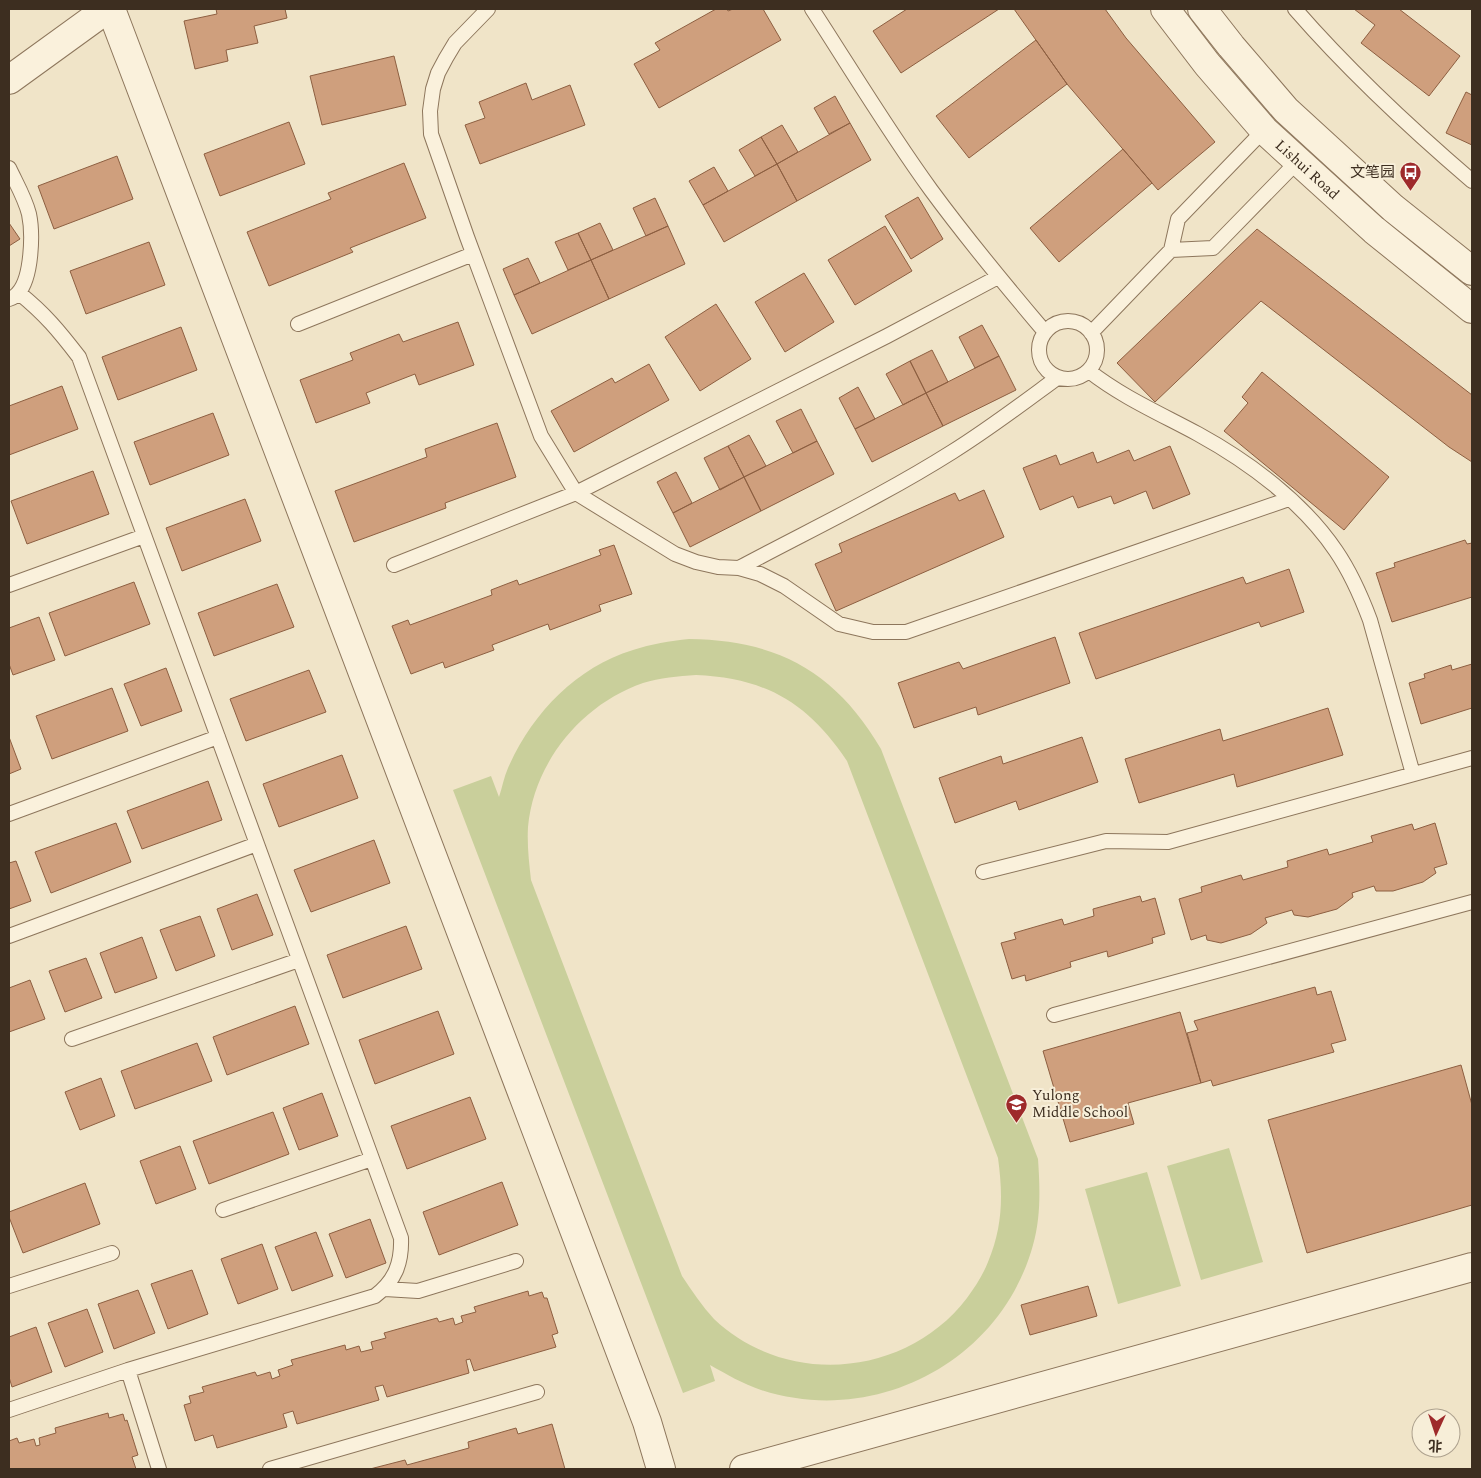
<svg xmlns="http://www.w3.org/2000/svg" width="1481" height="1478" font-family="Spectral,'Noto Sans SC',serif">
  <style>
    .green { fill: #c9cf9b; fill-rule: evenodd }
    .building { fill: #cf9f7d; stroke: #8d5f41 }
    .lines { fill: none; stroke-linecap: round; stroke-linejoin: round }
    .service-casing { stroke: #8d765c; stroke-width: 16 }
    .minor-casing { stroke: #8d765c; stroke-width: 30 }
    .tertiary-casing { stroke: #8d765c; stroke-width: 30 }
    .service { stroke: #faf1dc; stroke-width: 14 }
    .minor { stroke: #faf1dc; stroke-width: 28 }
    .tertiary { stroke: #faf1dc; stroke-width: 28 }
    .labels { text-anchor: middle; stroke-width: 4; stroke-linejoin: round; paint-order: stroke }
    .street-label { font-size: 15px; fill: #3d2e20; stroke: #f7eed8 }
    .poi-label { font-size: 15px; fill: #3d2e20; stroke: #f7eed8; text-anchor: end }
  </style>
  <rect width="100%" height="100%" fill="#f0e4c8"/>
  <path class="green" d="M689,639C778,640 836,672 881,749L1038,1159C1040,1188 1041,1217 1033,1245C1001,1362 875,1427 761,1390C743,1384 726,1374 710,1365L715,1381L683,1393L453,790L491,776L499,797C502,788 504,777 508,768C532,714 575,668 633,650C651,644 670,641 689,639ZM696,675C766,678 808,703 847,761L998,1158C1003,1195 1003,1226 988,1262C983,1275 975,1287 967,1298C907,1377 787,1388 714,1319C702,1306 692,1291 682,1276L531,880C529,862 527,845 528,827C534,762 582,704 643,683C660,678 678,676 696,675Z
    M1229,1148L1263,1262L1201,1280L1167,1166Z
    M1147,1172L1181,1286L1118,1304L1085,1189Z"/>
  <path class="building" d="M216,9H285L287,18L254,26L258,43L226,50L228,61L195,69L184,21L217,14Z
    M716,9H727L728,11L733,9H763L781,40L659,108L634,64L660,50L655,43Z
    M907,9H999L901,73L873,31Z
    M1014,9H1105L1126,38L1215,142L1158,190L1067,84Z
    M1354,9H1399L1460,56L1429,96L1361,43L1375,25Z
    M1036,40L1067,84L969,158L936,116Z
    M394,56L406,105L322,125L310,76Z
    M526,83L532,100L570,85L585,125L480,164L465,125L485,118L479,102Z
    M1466,92L1472,95V145L1446,133Z
    M835,96L850,123L829,134L814,108Z
    M289,122L305,164L220,196L204,154Z
    M850,123L871,160L797,201L777,164Z
    M782,125L798,152L777,164L761,137Z
    M761,137L777,164L755,176L739,150Z
    M1123,149L1152,183L1059,262L1030,228Z
    M117,156L133,199L54,229L38,186Z
    M404,163L426,218L350,248L353,252L269,286L247,232L331,199L328,193Z
    M777,164L797,201L724,242L703,205Z
    M714,167L728,191L703,205L689,181Z
    M918,197L943,239L911,259L885,216Z
    M655,198L668,226L646,236L633,208Z
    M9,223L20,239L9,246Z
    M600,223L613,250L591,260L578,233Z
    M668,226L685,264L609,299L591,260Z
    M885,226L912,271L855,305L828,260Z
    M1257,229L1472,395V462L1449,447L1261,301L1155,402L1117,363Z
    M578,233L591,260L568,270L555,242Z
    M149,242L165,285L86,314L70,271Z
    M528,258L540,283L514,295L503,269Z
    M591,260L609,299L532,334L514,295Z
    M804,273L834,322L785,352L755,302Z
    M716,304L751,359L700,391L665,337Z
    M458,322L474,365L419,385L415,374L366,393L370,403L316,423L300,380L353,360L350,353L399,334L403,342Z
    M982,325L999,356L975,368L959,337Z
    M181,327L197,370L118,400L102,357Z
    M932,350L948,382L926,393L910,361Z
    M999,356L1016,390L943,426L926,393Z
    M910,361L926,393L903,405L886,374Z
    M649,364L669,400L574,452L551,411L612,378L615,383Z
    M1262,372L1389,477L1344,530L1224,431L1248,403L1242,397Z
    M62,386L78,429L9,455V406Z
    M858,387L875,419L855,429L839,398Z
    M926,393L943,426L872,462L855,429Z
    M801,409L817,441L793,453L776,421Z
    M213,413L229,455L150,485L134,442Z
    M497,423L516,477L445,503L446,508L354,542L335,491L427,457L425,449Z
    M749,435L766,466L744,477L728,446Z
    M817,441L834,474L761,511L744,477Z
    M728,446L744,477L720,490L704,458Z
    M1170,446L1190,494L1153,509L1146,491L1114,504L1111,496L1078,508L1073,496L1040,510L1023,468L1056,455L1060,465L1093,452L1097,463L1129,450L1134,461Z
    M93,471L109,514L27,544L11,501Z
    M676,472L692,503L673,513L657,482Z
    M744,477L761,511L690,547L673,513Z
    M984,490L1004,537L836,611L815,564L842,552L839,544L955,493L959,501Z
    M245,499L261,541L182,571L166,528Z
    M1465,540L1467,544L1472,543V597L1392,622L1376,573L1395,567L1394,563Z
    M614,545L632,594L599,605L601,611L550,630L548,624L492,645L494,650L445,668L443,662L411,674L392,626L408,620L410,625L492,595L491,590L517,580L519,585L601,555L599,550Z
    M1289,569L1304,612L1261,627L1259,622L1096,679L1079,633L1243,577L1246,584Z
    M134,582L150,624L65,656L49,613Z
    M277,584L294,627L214,656L198,613Z
    M39,617L55,660L13,675L9,664V628Z
    M1055,637L1070,683L978,715L976,707L914,728L898,683L959,662L963,669Z
    M1472,664V708L1421,724L1409,683L1425,678L1424,674L1451,665L1452,670Z
    M166,668L182,711L141,726L124,684Z
    M309,670L326,712L246,741L230,699Z
    M112,688L128,731L52,759L36,716Z
    M1328,708L1343,755L1237,787L1234,774L1139,803L1125,759L1220,729L1223,741Z
    M9,737L21,769L9,774Z
    M1082,737L1098,782L1019,810L1016,801L955,823L939,778L1001,756L1003,764Z
    M342,755L358,798L279,827L263,784Z
    M208,781L222,820L142,849L127,811Z
    M116,823L131,862L51,893L35,852Z
    M1435,823L1447,864L1434,868L1436,873L1423,882L1393,891H1376L1374,886L1352,893L1353,897L1337,909L1308,917L1294,915L1292,910L1265,918L1267,923L1251,934L1221,943L1207,940L1206,935L1191,940L1179,899L1202,892L1201,887L1241,875L1243,880L1288,867L1287,861L1327,849L1329,855L1373,842L1371,836L1412,824L1414,830Z
    M374,840L390,883L311,912L294,870Z
    M16,861L31,901L9,909V863Z
    M257,894L273,935L232,950L217,909Z
    M1140,896L1142,902L1155,898L1165,934L1152,938L1153,943L1108,957L1107,951L1070,962L1071,967L1026,981L1025,975L1012,979L1001,943L1016,939L1014,933L1062,919L1064,925L1094,916L1093,909Z
    M200,916L215,956L176,971L160,930Z
    M406,926L422,969L343,998L327,955Z
    M142,937L157,978L115,993L100,953Z
    M86,958L102,998L65,1012L49,971Z
    M30,980L45,1019L9,1032V988Z
    M1315,987L1317,995L1331,991L1346,1040L1331,1044L1334,1052L1213,1086L1211,1080L1201,1083L1187,1033L1198,1030L1194,1021Z
    M295,1006L309,1044L227,1075L213,1037Z
    M438,1011L454,1054L375,1084L359,1040Z
    M1180,1012L1201,1083L1128,1103L1134,1124L1070,1142L1043,1051Z
    M197,1043L212,1081L135,1109L121,1071Z
    M1461,1065L1472,1105V1205L1307,1253L1268,1120Z
    M101,1078L115,1116L80,1130L65,1092Z
    M322,1093L338,1136L299,1150L283,1108Z
    M470,1097L486,1139L407,1169L391,1126Z
    M273,1112L289,1154L209,1184L193,1141Z
    M180,1146L196,1189L156,1204L140,1161Z
    M502,1182L518,1225L439,1255L423,1212Z
    M85,1183L100,1224L23,1253L9,1217V1212Z
    M370,1219L386,1263L346,1278L329,1234Z
    M316,1232L333,1276L292,1291L275,1247Z
    M262,1244L278,1289L238,1304L221,1259Z
    M192,1270L208,1314L168,1329L151,1284Z
    M1088,1286L1097,1316L1030,1335L1021,1305Z
    M138,1290L155,1333L114,1349L98,1304Z
    M528,1291L529,1296L542,1292L544,1298H547L558,1333L552,1335L556,1347L474,1371L470,1359L466,1360L469,1373L387,1397L383,1385L375,1387L379,1400L297,1424L293,1411L283,1414L287,1427L217,1448L213,1435L195,1441L184,1405L191,1403L189,1396L204,1392L202,1387L255,1372L257,1376L270,1372L272,1379L280,1376L278,1370L293,1365L291,1360L345,1345L346,1350L359,1346L361,1352L373,1349L371,1342L386,1338L384,1333L437,1318L439,1322L453,1318L455,1325L463,1322L461,1316L476,1312L474,1307Z
    M87,1309L103,1352L65,1367L48,1323Z
    M36,1327L52,1372L12,1387L9,1377V1337Z
    M108,1413L109,1418L123,1414L125,1421L127,1420L138,1455L132,1457L136,1469H9V1441L17,1438L19,1443L34,1439L36,1446L40,1445L39,1438L56,1433L55,1428Z
    M552,1424L565,1469H370L405,1460L407,1465L469,1448L468,1442L516,1428L518,1434Z"/>
  <g class="lines">
    <defs>
      <path id="service" d="M488,9L455,43L446,58L438,73L433,89L430,111L431,134L467,237L541,436L576,493L675,554L696,562L718,567L739,568L760,574L784,586L839,624L873,632H906L1289,499
        M812,9C851,69 888,131 931,190C967,239 1006,286 1045,332
        M1295,9C1349,71 1409,127 1472,181
        M9,168C16,183 25,198 29,214C33,233 32,278 18,293C16,296 12,298 9,299
        M1171,250L1213,248L1297,162
        M1039 350a29 29 0 1 1 58 0a29 29 0 1 1-58 0Z
        M298,324L473,254
        M1091,333L1171,250L1178,219L1264,130
        M1089,371C1122,397 1161,414 1198,434C1249,462 1303,502 1336,551C1351,573 1361,596 1370,620L1413,774
        M394,565L576,493L887,336L998,277
        M739,568C810,530 884,495 952,452C989,429 1023,403 1057,378
        M9,585L144,536
        M9,814L218,737
        M983,872L1106,841L1168,842L1472,758
        M9,936L257,844
        M1054,1015L1472,902
        M72,1039L299,960
        M223,1210L372,1159
        M9,1286L112,1253
        M385,1289L418,1291L516,1261
        M128,1370L159,1469
        M9,1410L128,1370L375,1296C395,1281 402,1263 401,1238L79,357C59,331 45,314 19,293
        M270,1469L537,1392"/>
      <path id="minor" d="M111,9L647,1422L661,1469
        M744,1469L1472,1267"/>
      <g id="tertiary">
        <path id="s1" d="M1165,9L1207,64L1264,130L1374,230L1472,309"/>
        <path d="M1202,9L1231,46L1286,110L1393,208L1472,271"/>
        <path d="M9,80L107,9"/>
      </g>
    </defs>
    <use href="#service" class="service-casing"/>
    <use href="#minor" class="minor-casing"/>
    <use href="#tertiary" class="tertiary-casing"/>
    <use href="#service" class="service"/>
    <use href="#minor" class="minor"/>
    <use href="#tertiary" class="tertiary"/>
  </g>
  <defs>
    <symbol id="bus-pin" viewBox="-11 -11 22 30"><path d="M0 17L-7.5 6A9.5 9.5 0 1 1 7.5 6Z" fill="#9e2a2b" stroke="#f7eed8"/><path d="M-5-6H5V4H4V6H2V4H-2V6H-4V4H-5ZM-3.5-4V0h7V-4ZM-3.5 1.2v1.5H-2V1.2ZM2 1.2v1.5H3.5V1.2Z" fill="#fff"/></symbol>
    <symbol id="school-pin" viewBox="-11 -11 22 30"><path d="M0 17L-7.5 6A9.5 9.5 0 1 1 7.5 6Z" fill="#9e2a2b" stroke="#f7eed8"/><path d="M0-5L7-2L0 1L-7-2ZM-4 1L0 2.5L4 1V4Q0 6-4 4Z" fill="#fff"/></symbol>
  </defs>
  <g fill-rule="evenodd">
    <use href="#bus-pin" x="1398" y="160" width="25" height="34"/>
    <use href="#school-pin" x="1004" y="1092" width="25" height="34"/>
  </g>
  <g class="labels">
    <g class="street-label">
      <text dy="5" stroke="none"><textPath href="#s1" startOffset="215">Lishui Road</textPath></text>
    </g>
    <g class="poi-label">
      <text x="1395" y="177">文笔园</text>
      <text x="1032" y="1100" text-anchor="start">Yulong<tspan x="1032" dy="17">Middle School</tspan></text>
    </g>
  </g>
  <rect width="1481" height="1478" fill="none" stroke="#3d2e20" stroke-width="20"/>
  <g transform="translate(1436 1433) rotate(183)"><circle r="24" fill="#f7eed8" stroke="#ada18e"/>
  <path d="M0-4L9 19L0 12L-9 19Z" fill="#9e2a2b"/>
  <text y="-8" font-size="14" font-weight="bold" text-anchor="middle" fill="#3d2e20">北</text>
  </g>
</svg>
